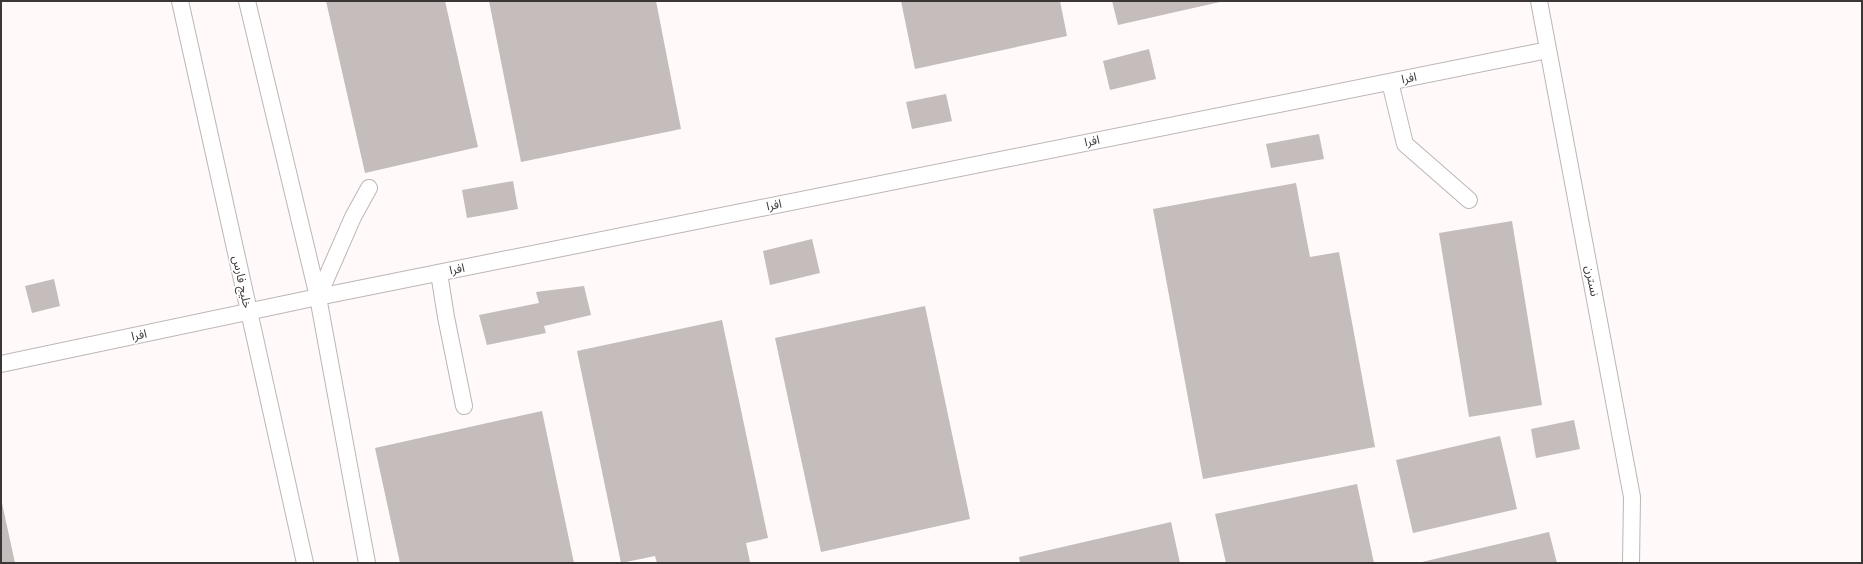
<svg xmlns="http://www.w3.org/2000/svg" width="1863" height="564" font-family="Lato,'Noto Sans Arabic',sans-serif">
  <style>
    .building { fill: #c5bcbc }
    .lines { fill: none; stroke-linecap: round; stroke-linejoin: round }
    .lane-casing { stroke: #beb5b5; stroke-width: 18 }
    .lane { stroke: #fff; stroke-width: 16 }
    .labels { text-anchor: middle; stroke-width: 3.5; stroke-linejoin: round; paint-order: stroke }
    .street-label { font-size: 12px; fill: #3b3737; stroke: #fff }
  </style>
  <rect width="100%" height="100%" fill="#fff9f9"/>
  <path class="building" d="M326,1H445L478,147L365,173Z
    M489,1H656L681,129L521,162Z
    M901,1H1060L1067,36L915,69Z
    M1112,1H1220V2L1118,25Z
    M1149,49L1156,79L1110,90L1103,61Z
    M946,94L952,121L912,129L906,102Z
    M1319,134L1324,159L1271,168L1266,144Z
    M513,181L518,209L467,218L462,190Z
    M1296,183L1310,257L1339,252L1375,447L1203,479L1153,209Z
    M1512,221L1542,405L1469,417L1439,233Z
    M812,239L820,273L770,285L763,251Z
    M54,279L60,306L32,313L25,286Z
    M584,286L591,315L544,326L546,333L487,345L479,315L539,303L536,292Z
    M925,306L970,519L821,552L775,338Z
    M722,320L768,538L746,543L750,562L743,563H657L655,556L621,563L577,351Z
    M542,411L574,563H400L375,448Z
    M1574,420L1580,449L1536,458L1531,429Z
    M1500,436L1517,509L1413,533L1396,460Z
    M1357,484L1374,563H1226L1215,514Z
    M1,503H2L15,563H1Z
    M1171,522L1180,563H1020L1019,557Z
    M1549,532L1557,563H1422V562Z"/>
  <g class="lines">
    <defs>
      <path id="lane" d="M180,1L305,563
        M247,1L318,297L367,563
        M1539,1L1632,497L1631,563
        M1390,82L1405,144L1469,200
        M439,273L446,317L464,406
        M318,297L353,217L369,188
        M1,364L318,297L1548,50"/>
    </defs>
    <use href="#lane" class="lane-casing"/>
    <use href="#lane" class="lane"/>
  </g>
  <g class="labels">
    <g class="street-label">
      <text transform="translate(1409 78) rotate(-11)" y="4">افرا</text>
      <text transform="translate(1092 141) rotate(-11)" y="4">افرا</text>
      <text transform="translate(774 205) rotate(-11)" y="4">افرا</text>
      <text transform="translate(457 269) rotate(-11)" y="4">افرا</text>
      <text transform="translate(1592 281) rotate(79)" y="4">نسترن</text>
      <text transform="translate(242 282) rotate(78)" y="4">خلیج فارس</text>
      <text transform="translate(139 335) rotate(-12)" y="4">افرا</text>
    </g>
  </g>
  <rect width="1863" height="564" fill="none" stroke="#3b3737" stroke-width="4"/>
</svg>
